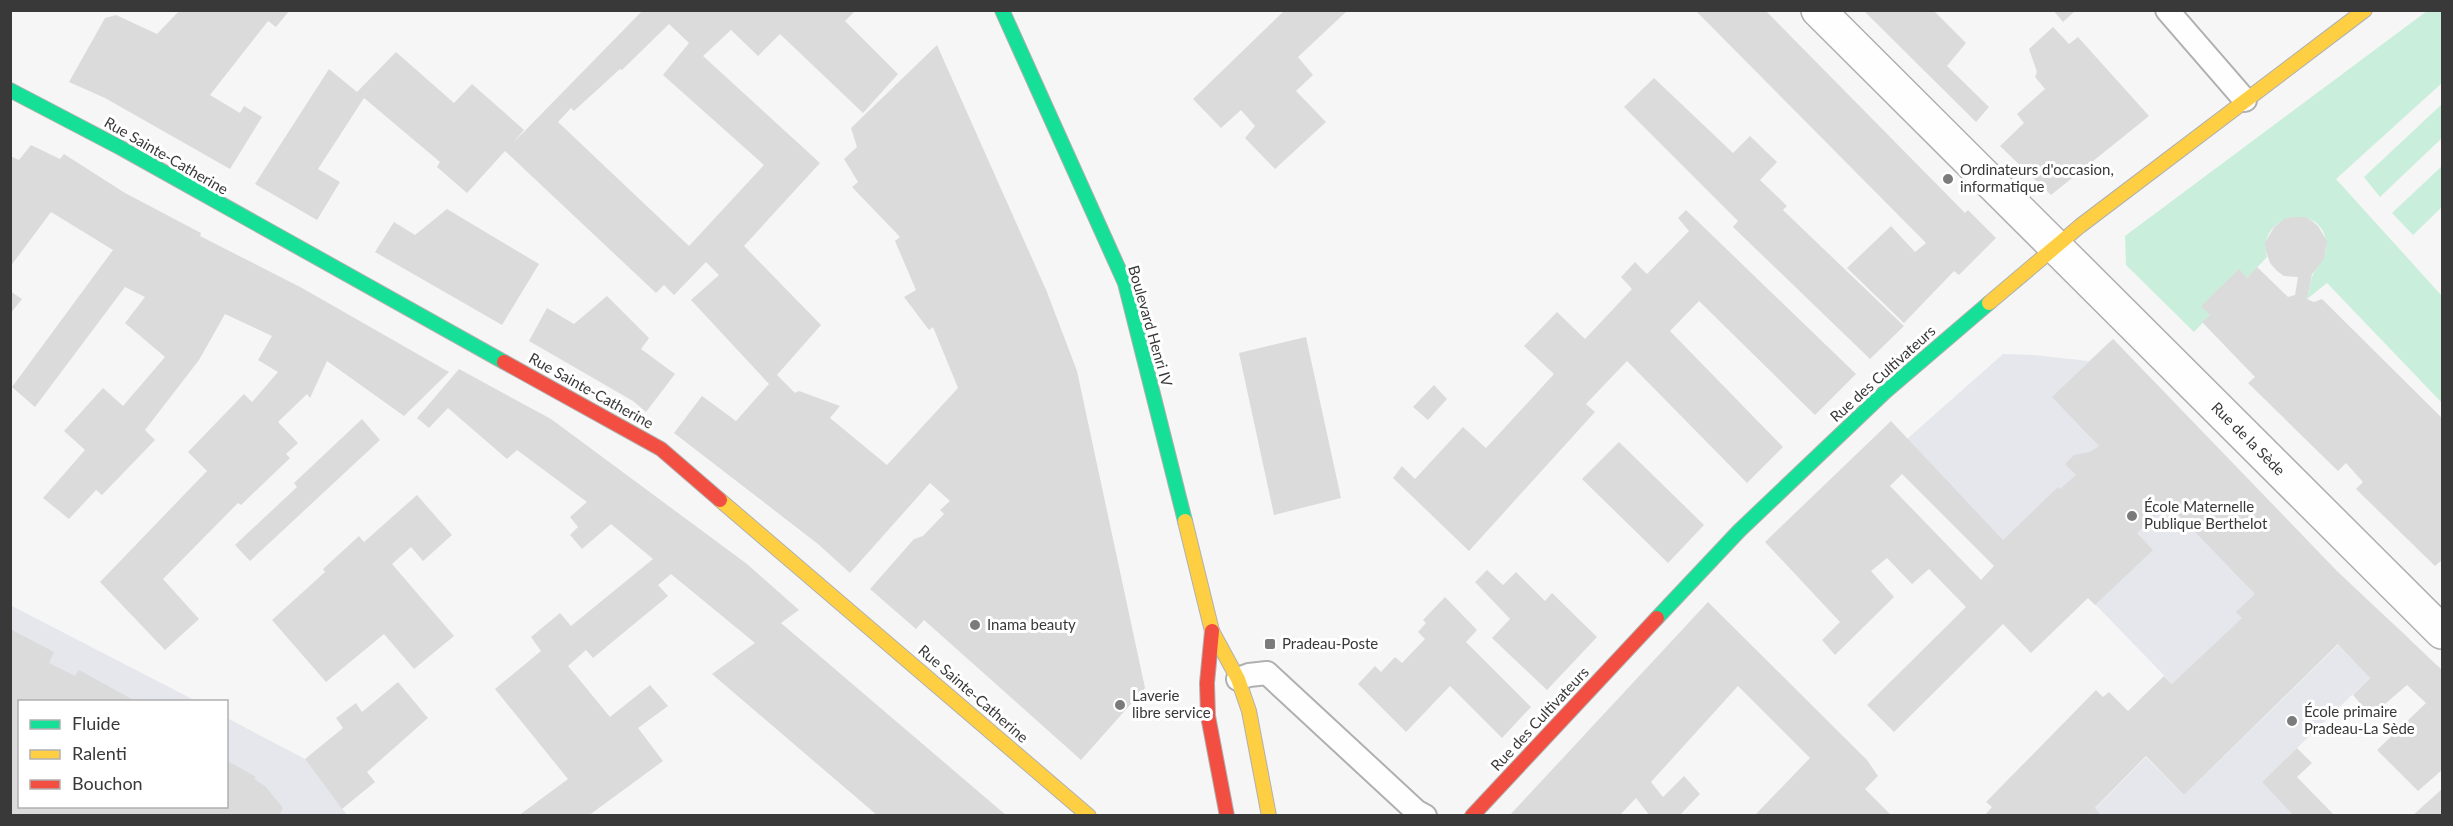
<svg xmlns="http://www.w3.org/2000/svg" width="2453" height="826" font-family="Lato,sans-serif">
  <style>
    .built { fill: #e5e7ec }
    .green { fill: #caeedc }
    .building { fill: #dbdbdb; fill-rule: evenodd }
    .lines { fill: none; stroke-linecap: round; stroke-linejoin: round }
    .lane-casing { stroke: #b0b0b0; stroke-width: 26 }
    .street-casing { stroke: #b0b0b0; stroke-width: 36 }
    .fast-casing { stroke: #b0b0b0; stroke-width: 16 }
    .slow-casing { stroke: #b0b0b0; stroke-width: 16 }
    .jam-casing { stroke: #b0b0b0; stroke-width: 16 }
    .lane { stroke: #fefefe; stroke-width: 22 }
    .street { stroke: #fefefe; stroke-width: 33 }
    .fast { stroke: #16e098; stroke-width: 14 }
    .slow { stroke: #ffcf43; stroke-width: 14 }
    .jam { stroke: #f24e42; stroke-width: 14 }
    .poi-dot { fill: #7b7b7c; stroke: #fff; stroke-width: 2 }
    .labels { text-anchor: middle; stroke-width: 6; stroke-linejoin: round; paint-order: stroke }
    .street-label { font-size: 15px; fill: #39393a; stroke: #fff }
    .poi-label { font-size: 15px; fill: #39393a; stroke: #fff; text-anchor: start }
  </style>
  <rect width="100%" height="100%" fill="#f6f6f6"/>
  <path class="built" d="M2113,339L2324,558L2184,696L2062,570L2045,585L1907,439L2003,354L2034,355L2089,361Z
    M10,605L196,701L20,702V806H226L227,718L305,759L347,815H11Z
    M2376,608L2410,639L2262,782L2294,815L2088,816L2146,757L2184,795Z"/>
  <path class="green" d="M2427,11H2442V83L2336,179L2442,296V403L2327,283L2307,299C2309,292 2309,284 2312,277C2316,264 2327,261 2326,244C2325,202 2256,211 2267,257L2247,278L2239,270L2202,306L2210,315L2194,332L2126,265L2125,236Z
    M2442,104V138L2380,197L2364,177Z
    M2442,166V207L2413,235L2392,213Z"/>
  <path class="building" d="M180,10H290L276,27L268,21L210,95L240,113L244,106L262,117L230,169L105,98L69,82L105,18L116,15L157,34Z
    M643,10H856L845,21L898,74L863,113L780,34L758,56L731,30L703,56L820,163L744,246L821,325L777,375L795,393L799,391L840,406L830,418L887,465L958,388L933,327L929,330L904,297L916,290L895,241L900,237L852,187L858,182L844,159L857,147L851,128L937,45L1047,292L1077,371L1145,688L1081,760L924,620L916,629L870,589L914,539L923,536L944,514L940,510L950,501L930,483L850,573L818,544L674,433L702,396L736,421L769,384L691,300L719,275L706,262L674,295L664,285L656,293L505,151L467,193L437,167L440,162L364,98L318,169L340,182L317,220L255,184L329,69L357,92L396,52L454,103L472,84L524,130L513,143ZM669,24L689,43L663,75L764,165L689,246L558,122L571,108L574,111L620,69L622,70Z
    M1285,10H1348L1298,57L1313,75L1296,91L1326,122L1275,169L1245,138L1255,126L1241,110L1221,128L1193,99Z
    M1695,10H1765L1965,213L1968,210L1996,238L1959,275L1954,271L1904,323L1847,268L1891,226L1915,252L1926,243Z
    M1863,10H1933L1966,43L1947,66L1989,107L1976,122Z
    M2053,10H2076L2063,22Z
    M2053,27L2069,44L2078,37L2149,116L2051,195L2000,146L2024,123L2017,114L2045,89L2035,77L2037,72L2029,49Z
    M1654,78L1733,153L1750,136L1777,162L1760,180L1787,206L1783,210L1904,326L1870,359L1733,227L1738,221L1624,107Z
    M31,145L60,159L64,154L125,193L201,233L200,236L302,288L449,372L404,416L327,361L310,398L307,394L278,422L298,443L286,454L290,458L241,505L238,503L163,579L199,619L165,650L100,582L207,471L188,452L244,394L252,402L278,372L258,360L272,336L225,314L199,360L145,430L155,440L102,495L96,490L69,519L43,498L85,450L64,431L103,388L123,406L165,357L125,323L145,297L125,287L35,407L12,387L113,250L51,212L10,267V156L19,160Z
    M447,209L539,264L502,325L375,252L394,222L415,235Z
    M1686,210L1856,374L1815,415L1699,301L1670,331L1783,447L1747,483L1627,361L1586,404L1595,412L1469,551L1393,478L1402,466L1415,479L1463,427L1486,448L1554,374L1524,346L1557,312L1585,339L1632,289L1621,277L1635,262L1647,274L1689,231L1678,218Z
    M2292,217H2305L2311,220L2318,226L2327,241L2324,259L2312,274L2307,299L2314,302L2322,299L2442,418V560L2435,566L2356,489L2363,482L2346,463L2338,471L2248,383L2255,377L2202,322L2210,315L2201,306L2239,269L2247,278L2257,267L2288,297L2295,295L2298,277L2284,276L2277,271L2270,263L2266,251L2265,243L2274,227L2284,219Z
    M10,291L22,299L10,314Z
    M607,296L649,338L641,349L675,374L646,412L633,401L529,341L547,308L574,324Z
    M1306,337L1341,498L1274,515L1239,353Z
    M2113,339L2337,571L2442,670V770L2418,791L2377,750L2426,703L2407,685L2371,716L2353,695L2370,678L2338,644L2184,795L2146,756L2095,808L2102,816H1984L1992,807L1986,802L2096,690L2103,697L2109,692L2128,711L2164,676L2172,684L2242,618L2236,612L2255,594L2168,504L2137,533L2153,550L2095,605L2088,598L2031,653L2003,624L1894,732L1867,705L1966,607L1929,569L1912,584L1887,558L1871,571L1894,597L1835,655L1822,640L1840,622L1765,542L1891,421L2003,540L2058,487L2060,489L2076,475L2065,464L2074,455L2090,452L2099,446L2052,397ZM1902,474L1994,566L1981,580L1890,486Z
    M459,369L551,419L747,564L799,610L781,623L1007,816H878L712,674L755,643L671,574L658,585L668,596L593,658L586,650L568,666L610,717L650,685L668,706L638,728L663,761L588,816H518L568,779L495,689L541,651L531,637L560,613L571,626L653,559L611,524L582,549L570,535L578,527L570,517L587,502L517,450L507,459L448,408L429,428L417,418Z
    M1434,385L1447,399L1428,420L1413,407Z
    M362,419L380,440L250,561L235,545L297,487L294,483Z
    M1619,442L1704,525L1668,563L1582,479Z
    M417,495L452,535L423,561L411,547L392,564L454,636L414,669L384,634L326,682L272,620L325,572L323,569L359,536L364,542Z
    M1487,570L1503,585L1516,572L1545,601L1552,593L1597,637L1547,690L1492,638L1510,619L1475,582Z
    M1445,597L1477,630L1466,642L1531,707L1502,738L1450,686L1406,732L1358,684L1375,666L1381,672L1395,657L1402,663L1425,639L1418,632L1426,623L1423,620Z
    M1708,602L1867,760L1878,776L1865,789L1892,816H1754L1810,758L1738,686L1651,782L1663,797L1684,776L1700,794L1679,816H1650L1636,798L1619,816H1509Z
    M10,629L54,652L49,663L75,676L79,670L137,702H20V807H226V760L256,777L254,779L265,786L283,808L279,816H10Z
    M398,682L428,718L367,772L375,782L342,809L305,759L343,728L336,718L356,703L362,712Z
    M2297,748L2312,763L2297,777L2335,816H2294L2262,782Z
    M2442,789V816H2412Z"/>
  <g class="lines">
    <defs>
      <path id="lane" d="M2167,10L2245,100
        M1238,679L1249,675L1267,673L1416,811L1425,816"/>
      <path id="street" d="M1818,10L2442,632"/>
      <path id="fast" d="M1002,10L1125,283L1185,521
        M10,90L121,148L504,362
        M1657,618L1739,531L1885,392L1989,303"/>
      <path id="slow" d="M1989,303L2080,226L2365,10
        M720,500L1089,816
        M1185,521L1212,631L1238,679L1249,711L1269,816"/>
      <path id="jam" d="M504,362L661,449L720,500
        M1212,631L1207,683L1208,716L1227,816
        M1472,816L1657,618"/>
    </defs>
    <use href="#lane" class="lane-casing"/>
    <use href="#street" class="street-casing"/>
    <use href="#fast" class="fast-casing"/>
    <use href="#slow" class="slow-casing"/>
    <use href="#jam" class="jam-casing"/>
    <use href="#lane" class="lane"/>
    <use href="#street" class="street"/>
    <use href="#fast" class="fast"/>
    <use href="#slow" class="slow"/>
    <use href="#jam" class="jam"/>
  </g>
  <g class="poi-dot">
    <circle cx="1948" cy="179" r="6"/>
    <circle cx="2132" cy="516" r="6"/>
    <circle cx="975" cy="625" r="6"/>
    <rect x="1264" y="638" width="12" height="12" rx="3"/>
    <circle cx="1120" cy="705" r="6"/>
    <circle cx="2292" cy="721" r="6"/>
  </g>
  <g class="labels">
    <g class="street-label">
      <text transform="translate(166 156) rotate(30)" y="5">Rue Sainte-Catherine</text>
      <text transform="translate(1150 326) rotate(74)" y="5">Boulevard Henri IV</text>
      <text transform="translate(1883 374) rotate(-42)" y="5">Rue des Cultivateurs</text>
      <text transform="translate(591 391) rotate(29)" y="5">Rue Sainte-Catherine</text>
      <text transform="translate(2248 439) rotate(45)" y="5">Rue de la Sède</text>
      <text transform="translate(973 694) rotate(41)" y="5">Rue Sainte-Catherine</text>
      <text transform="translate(1540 719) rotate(-47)" y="5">Rue des Cultivateurs</text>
    </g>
    <g class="poi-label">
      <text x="1960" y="175">Ordinateurs d'occasion,<tspan x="1960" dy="17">informatique</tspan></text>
      <text x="2144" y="512">École Maternelle<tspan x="2144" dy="17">Publique Berthelot</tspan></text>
      <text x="987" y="630">Inama beauty</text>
      <text x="1282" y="649">Pradeau-Poste</text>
      <text x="1132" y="701">Laverie<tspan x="1132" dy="17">libre service</tspan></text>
      <text x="2304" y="717">École primaire<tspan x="2304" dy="17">Pradeau-La Sède</tspan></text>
    </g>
  </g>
  <rect width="2453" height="826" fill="none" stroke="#39393a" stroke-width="24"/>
  <rect x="18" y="700" width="210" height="108" fill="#ffffff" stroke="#b0b0b0" stroke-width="1.5"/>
  <rect x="30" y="720" width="30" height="9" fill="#16e098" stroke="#b0b0b0" stroke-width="1.5"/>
  <text x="72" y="730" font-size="18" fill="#39393a">Fluide</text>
  <rect x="30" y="750" width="30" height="9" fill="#ffcf43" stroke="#b0b0b0" stroke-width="1.5"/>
  <text x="72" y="760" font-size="18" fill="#39393a">Ralenti</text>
  <rect x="30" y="780" width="30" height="9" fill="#f24e42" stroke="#b0b0b0" stroke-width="1.5"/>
  <text x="72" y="790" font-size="18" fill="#39393a">Bouchon</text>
</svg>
